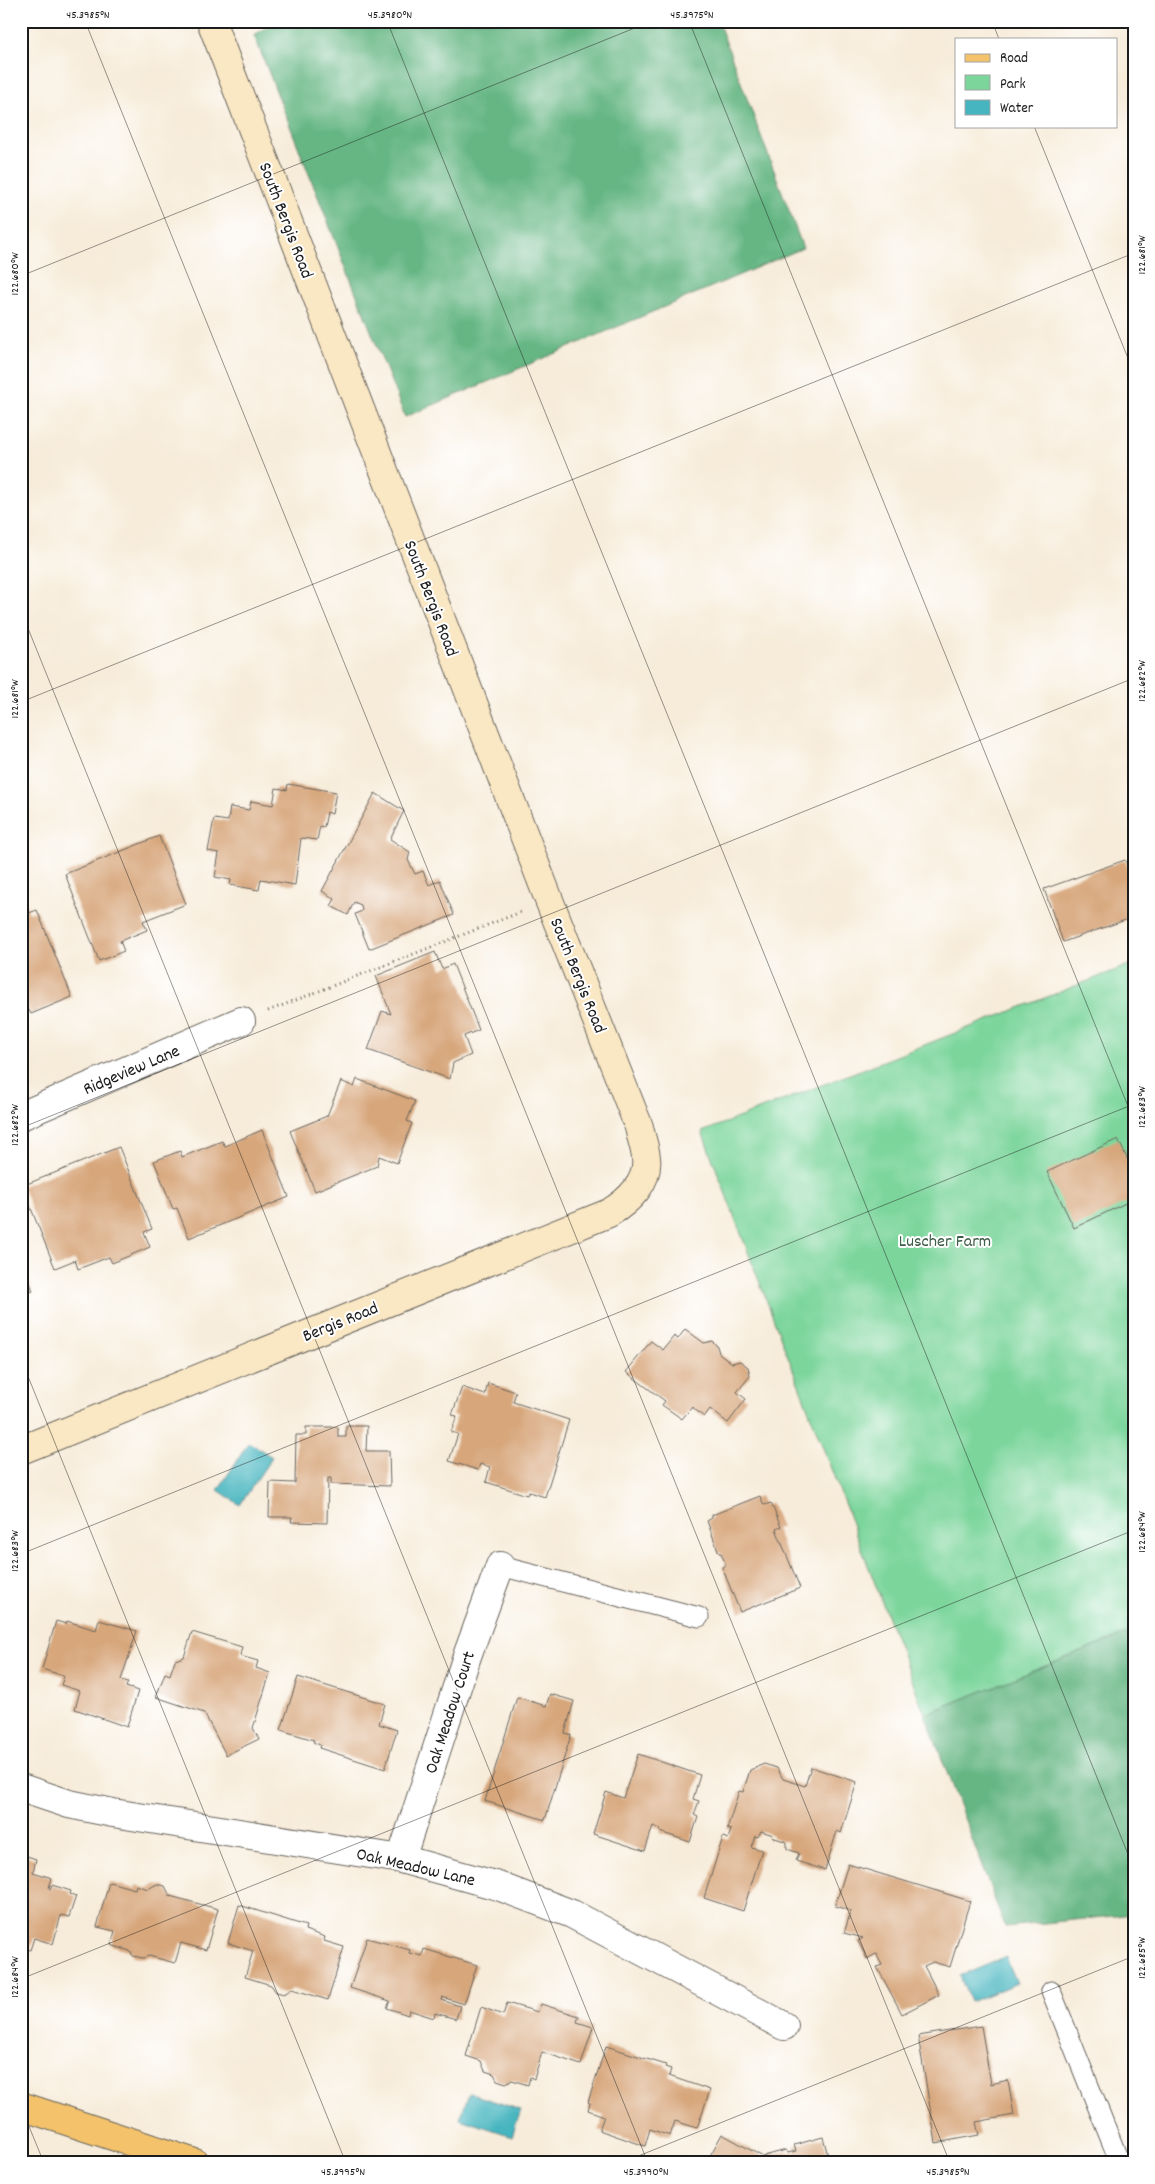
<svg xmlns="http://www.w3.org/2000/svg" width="1155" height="2184" font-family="Dekko,sans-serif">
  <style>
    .green { fill: #7cd59b; stroke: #4c785c }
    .forest { fill: #65b683; stroke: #406950 }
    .water { fill: #46b5bf; stroke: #31686e }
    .building { fill: #d7a67a }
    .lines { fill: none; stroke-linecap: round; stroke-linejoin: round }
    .lane-casing { stroke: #69655e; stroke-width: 21 }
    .street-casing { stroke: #69655e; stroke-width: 30 }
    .secondary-casing { stroke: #69655e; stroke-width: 30 }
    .primary-casing { stroke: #69655e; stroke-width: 30 }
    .path { stroke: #69655e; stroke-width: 3; stroke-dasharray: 1 4; stroke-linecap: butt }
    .lane { stroke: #fff; stroke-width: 19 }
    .street { stroke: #fff; stroke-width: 28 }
    .secondary { stroke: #fae7c3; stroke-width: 28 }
    .primary { stroke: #f3c26a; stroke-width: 28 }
    .ticks { fill: none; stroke: #1c1c1c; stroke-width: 1; stroke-opacity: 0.45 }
    .labels { text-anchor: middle; stroke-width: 4; stroke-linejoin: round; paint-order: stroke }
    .street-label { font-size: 18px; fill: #1c1c1c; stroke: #fff }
    .park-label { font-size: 18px; fill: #3e5d48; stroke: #fff }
    .neatline { fill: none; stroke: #1c1c1c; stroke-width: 2 }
    .ticks-label { font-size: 12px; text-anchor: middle; fill: #1c1c1c }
  </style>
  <rect width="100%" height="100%" fill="#fff"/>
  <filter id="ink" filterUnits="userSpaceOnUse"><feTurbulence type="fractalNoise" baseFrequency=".02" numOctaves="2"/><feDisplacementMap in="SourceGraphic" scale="10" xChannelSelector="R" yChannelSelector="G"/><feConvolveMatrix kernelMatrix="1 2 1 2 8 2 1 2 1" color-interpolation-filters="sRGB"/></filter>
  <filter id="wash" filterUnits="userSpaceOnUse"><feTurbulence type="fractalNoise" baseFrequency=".0096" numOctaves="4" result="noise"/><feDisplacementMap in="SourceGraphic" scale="20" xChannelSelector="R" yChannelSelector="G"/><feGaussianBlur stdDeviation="1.12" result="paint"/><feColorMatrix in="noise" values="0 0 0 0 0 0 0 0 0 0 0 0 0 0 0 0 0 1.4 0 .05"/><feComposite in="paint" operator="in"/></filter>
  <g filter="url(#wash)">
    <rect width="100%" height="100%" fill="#f7ecda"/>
    <path class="green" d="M1134,963V1654L1126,1634L925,1714L702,1132Z"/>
    <path class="forest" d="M277,21H718L803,248L405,417L254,35Z
      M1126,1634L1134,1655V1914L1005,1927L925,1714Z"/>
    <path class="water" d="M249,1442L272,1457L240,1505L218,1490Z
      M1006,1957L1017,1983L970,2002L960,1976Z
      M469,2093L521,2110L512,2136L460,2119Z"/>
    <g id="blocks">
      <path class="building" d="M288,784L336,792L332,814L327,812L324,827L320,826L317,840L301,838L295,885L261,879L259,890L230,885L231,880L215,877L219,853L208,851L214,819L228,821L230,807L249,810L251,801L273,805L276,788L287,790Z
        M375,793L404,811L390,839L410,852L408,860L415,874L423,871L429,885L440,880L454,915L369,949L355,914L362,911L361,905L354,902L348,915L331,906L335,899L322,891Z
        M159,836L186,904L143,921L147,930L120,941L124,951L99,961L65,874Z
        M1125,860L1134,884V917L1063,942L1044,889Z
        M24,899L29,913L37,910L72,997L31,1014L29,1010L21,1013V900Z
        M435,952L442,969L453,964L479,1030L464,1036L471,1055L453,1063L450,1079L368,1050L382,1011L391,1014L376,976Z
        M357,1079L415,1101L407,1121L412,1123L397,1163L379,1156L377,1166L315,1191L290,1131L327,1116L341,1081L354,1087Z
        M262,1130L289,1197L189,1238L177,1208L173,1209L154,1161L180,1151L182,1157L222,1141L225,1146Z
        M1118,1139L1134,1173V1199L1074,1228L1047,1172Z
        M119,1147L152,1229L144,1232L150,1247L112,1263L109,1257L78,1269L75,1260L55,1268L22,1186Z
        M21,1260L33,1291L21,1296Z
        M685,1329L704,1343L712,1341L717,1346L719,1353L732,1363L740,1361L748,1367L750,1376L737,1392L746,1399L728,1423L710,1409L704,1417L692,1407L682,1419L662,1405L665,1401L626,1372L651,1341L663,1350L674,1336L678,1339Z
        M488,1383L516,1392L513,1402L569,1420L545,1497L529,1492L527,1495L486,1482L490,1467L480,1464L478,1470L449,1461L458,1434L451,1432L457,1416L452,1415L462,1387L485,1395Z
        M346,1426H367L366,1451H389L390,1486L331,1484V1478H328L327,1523L291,1522L292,1517H269L270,1482L295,1483L296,1435H306V1427H338V1437H346Z
        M760,1496L764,1505L771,1503L781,1527L776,1529L800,1588L740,1612L722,1567L726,1565L721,1553H719L707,1521L712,1518V1515Z
        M99,1620L137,1631L121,1680L128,1682L126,1687L138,1691L127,1727L75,1709L80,1691L61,1685L64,1676L42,1669L56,1621L66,1624L67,1621L96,1630Z
        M192,1632L242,1647L240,1656L258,1661L256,1668L270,1673L253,1728L259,1739L226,1755L204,1713L156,1697L165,1673L170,1675L175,1660L184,1657Z
        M298,1677L385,1704L379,1724L397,1730L385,1769L319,1748L320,1745L313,1742L314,1740L281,1730Z
        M550,1694L574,1701L565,1733L571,1735L545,1820L485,1801L517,1697L546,1706Z
        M638,1754L700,1775L693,1799L699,1801L694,1815L698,1817L690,1842L660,1832L661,1829L653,1826L645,1851L593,1834L606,1792L623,1798Z
        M764,1764L777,1768L783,1779L805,1786L811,1767L857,1782L841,1833L837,1831L825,1870L796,1861L799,1853L787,1849V1842L772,1837L773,1835L761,1831L758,1837L755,1836L751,1847L762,1850L743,1911L704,1898L723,1837L728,1839L731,1830L727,1829L739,1791L743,1792L750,1770Z
        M21,1854L36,1859L33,1872L52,1878L49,1888L51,1889L52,1885L71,1891L70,1894L76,1896L69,1917L61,1915L53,1944L34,1938L30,1950L21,1947Z
        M848,1864L970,1901L950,1967L933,1962L924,1966L939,1995L902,2014L877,1967L882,1965L876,1954L867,1959L858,1941L863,1938L844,1933L851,1911L835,1906Z
        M109,1882L135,1889L136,1885L148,1889L157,1884L165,1886L170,1896L218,1909L206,1950L181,1943L175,1963L149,1956L143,1958L133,1956L130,1951L111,1945L115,1931L97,1927Z
        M239,1905L306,1926L305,1930L325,1937L324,1941L344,1947L328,2000L292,1989L284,1994L276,1992L271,1985L245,1977L253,1951L228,1943Z
        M367,1938L410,1950L409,1953L422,1956L424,1949L477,1965L464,2004L442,1997L441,2000L460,2006L456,2019L435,2013L434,2018L409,2010L408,2015L387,2008L390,2001L350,1988Z
        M507,2003L538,2012L541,2004L579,2016L577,2022L593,2027L581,2065L542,2052L534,2079L530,2077L528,2085L512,2080L506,2083L497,2080L494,2074L485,2071L481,2061L466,2056L481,2007L503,2015Z
        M981,2026L991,2084L1008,2080L1014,2115L976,2122L979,2135L936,2143L918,2036Z
        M606,2046L666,2065L665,2067L671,2069L669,2076L710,2090L697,2128L675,2121L670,2136L650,2129L645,2146L599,2130L604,2116L588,2110L590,2103L588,2102Z
        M722,2134L765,2158L764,2156L786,2150L788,2153L796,2151L794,2145L823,2137L830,2163H706Z"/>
    </g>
  </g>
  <g filter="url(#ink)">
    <use href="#blocks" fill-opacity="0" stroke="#69655e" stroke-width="1"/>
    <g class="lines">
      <defs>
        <path id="lane" d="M500,1566L699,1617
          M1051,1991L1120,2163"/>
        <path id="street" d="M21,1116L241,1021
          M21,1788L69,1804L113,1813L401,1859L498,1886L572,1914L784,2026
          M401,1859L467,1656L500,1566"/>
        <path id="secondary" d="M21,1450L609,1213C629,1201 649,1182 646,1158C645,1147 641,1138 639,1127L549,900L211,21"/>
        <path id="primary" d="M21,2106L195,2163"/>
      </defs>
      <use href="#lane" class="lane-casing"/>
      <use href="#street" class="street-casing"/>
      <use href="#secondary" class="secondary-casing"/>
      <use href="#primary" class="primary-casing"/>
      <path class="path" d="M268,1011L521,912"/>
      <use href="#lane" class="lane"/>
      <use href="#street" class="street"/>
      <use href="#secondary" class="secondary"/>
      <use href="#primary" class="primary"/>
    </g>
  </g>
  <path class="ticks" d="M85,21L950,2163M387,21L1134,1869M689,21L1134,1121M992,21L999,39M1034,126L1134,373M21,276L652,21M21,611L648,2163M21,702L1134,253M21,1128L1134,678M21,1359L346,2163M21,1554L1134,1104M21,1979L1134,1530M21,2107L44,2163M621,2163L1134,1956"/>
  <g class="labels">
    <g class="street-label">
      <text transform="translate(287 220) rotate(69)" y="6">South Bergis Road</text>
      <text transform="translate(432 598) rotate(69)" y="6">South Bergis Road</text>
      <text transform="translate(579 975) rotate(68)" y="6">South Bergis Road</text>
      <text transform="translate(131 1069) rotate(-23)" y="6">Ridgeview Lane</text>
      <text transform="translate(340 1321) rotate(-22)" y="6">Bergis Road</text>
      <text transform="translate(449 1712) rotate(-72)" y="6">Oak Meadow Court</text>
      <text transform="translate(416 1866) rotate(13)" y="6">Oak Meadow Lane</text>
    </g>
    <g class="park-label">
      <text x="945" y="1246">Luscher Farm</text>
    </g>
  </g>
  <rect width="1155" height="2184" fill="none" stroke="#fff" stroke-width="55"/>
  <rect x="955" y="38" width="162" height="90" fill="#ffffff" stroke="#a4a4a4"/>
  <rect x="965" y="54" width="25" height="8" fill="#f3c26a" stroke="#a4a4a4"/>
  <text x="1000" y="62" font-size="15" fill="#1c1c1c">Road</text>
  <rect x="965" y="75" width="25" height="15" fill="#7cd59b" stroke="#a4a4a4"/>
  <text x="1000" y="88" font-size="15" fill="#1c1c1c">Park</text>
  <rect x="965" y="100" width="25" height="15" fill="#46b5bf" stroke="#a4a4a4"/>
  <text x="1000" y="112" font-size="15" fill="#1c1c1c">Water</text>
  <rect x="28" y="28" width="1100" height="2128" class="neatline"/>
  <g class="ticks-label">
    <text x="88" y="18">45.3985°N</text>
    <text x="390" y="18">45.3980°N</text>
    <text x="692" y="18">45.3975°N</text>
    <text transform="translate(1141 255) rotate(-90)" y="4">122.681°W</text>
    <text transform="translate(14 274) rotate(-90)" y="4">122.680°W</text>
    <text transform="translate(1141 681) rotate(-90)" y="4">122.682°W</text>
    <text transform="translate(14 699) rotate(-90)" y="4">122.681°W</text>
    <text transform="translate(1141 1107) rotate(-90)" y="4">122.683°W</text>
    <text transform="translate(14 1125) rotate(-90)" y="4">122.682°W</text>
    <text transform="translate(1141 1532) rotate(-90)" y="4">122.684°W</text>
    <text transform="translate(14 1551) rotate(-90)" y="4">122.683°W</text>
    <text transform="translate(1141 1958) rotate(-90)" y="4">122.685°W</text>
    <text transform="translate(14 1977) rotate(-90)" y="4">122.684°W</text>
    <text x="343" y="2175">45.3995°N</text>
    <text x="646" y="2175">45.3990°N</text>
    <text x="948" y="2175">45.3985°N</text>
  </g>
</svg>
